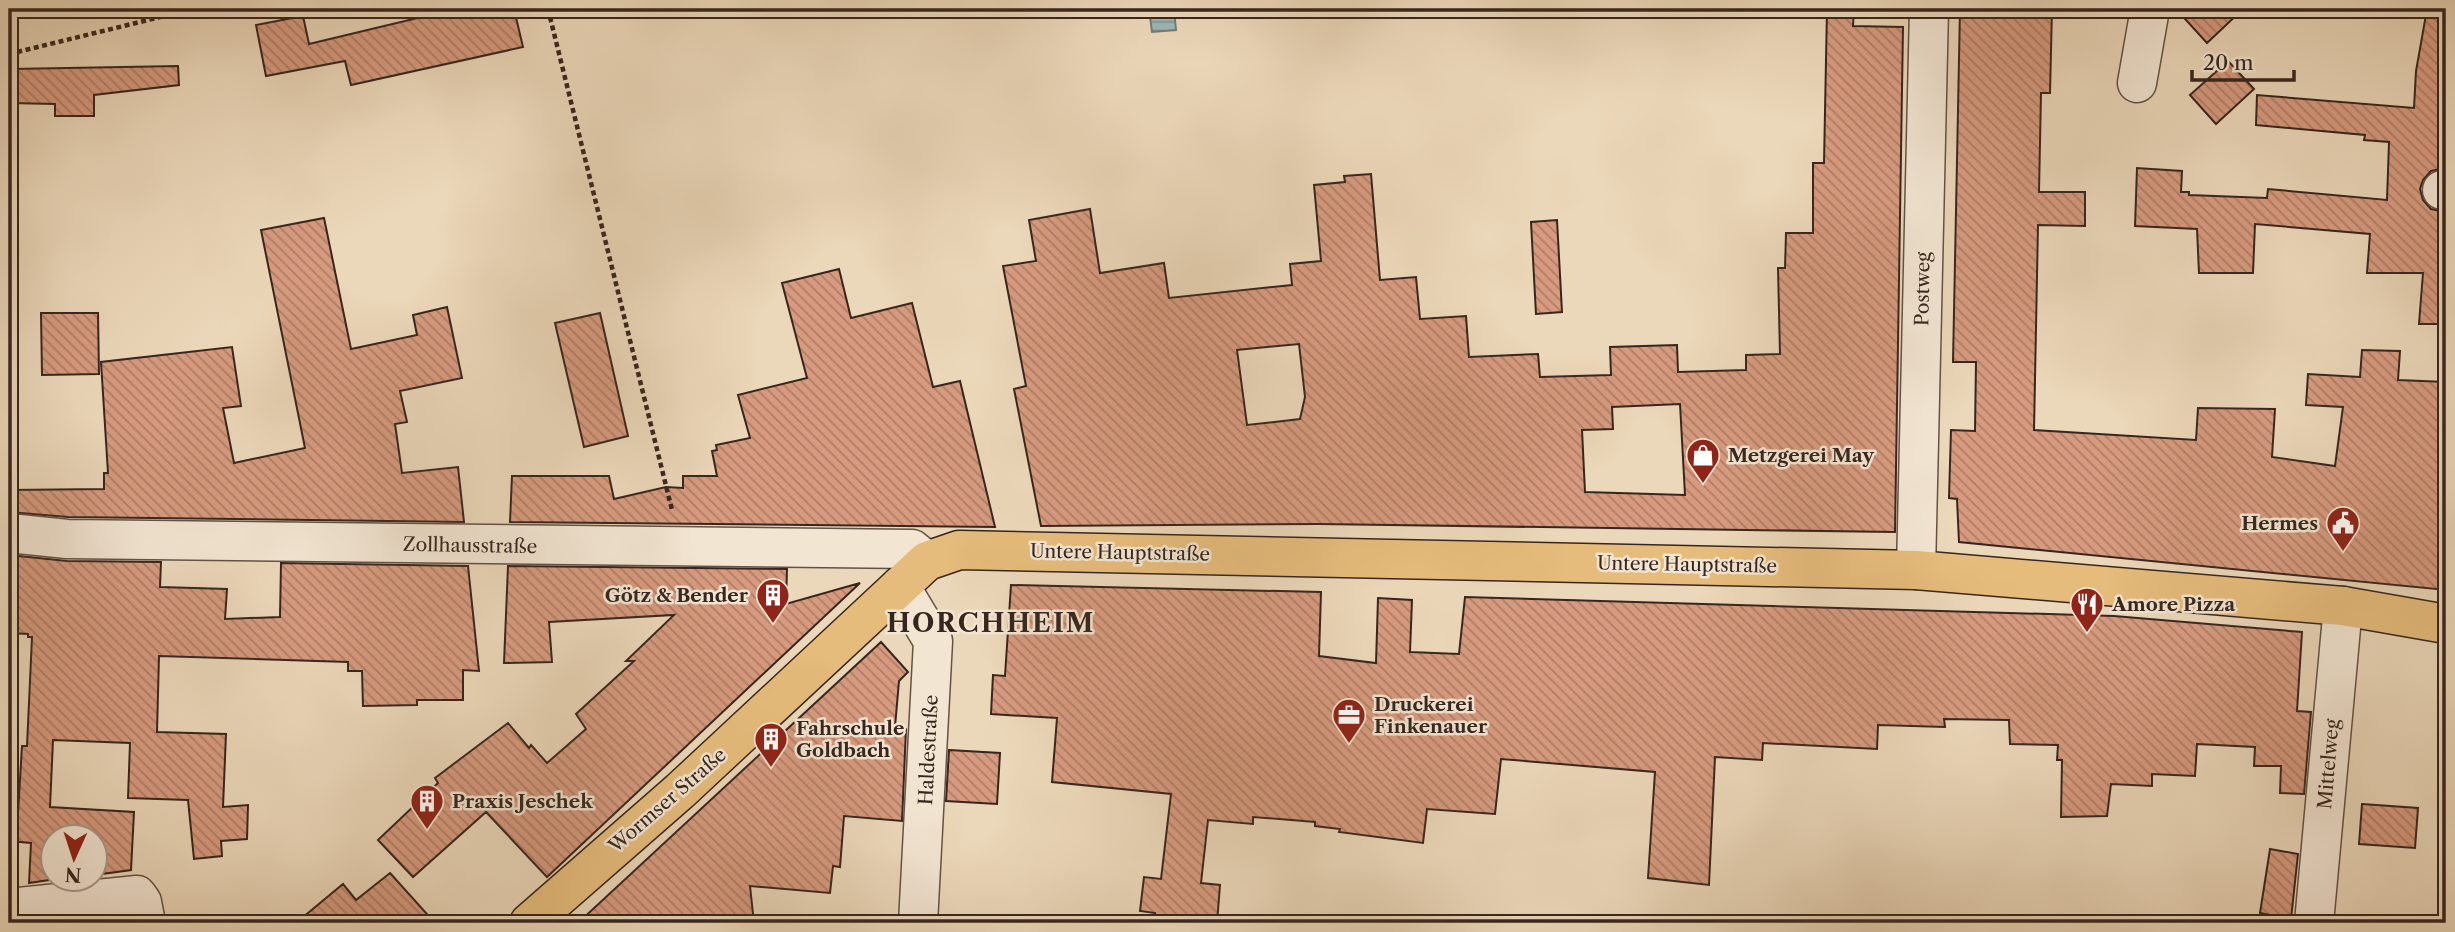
<svg xmlns="http://www.w3.org/2000/svg" width="2455" height="932" font-family="'Libre Caslon Text',serif">
  <style>
    .water { fill: url(#water-rules); stroke: #737d7b; stroke-width: 2 }
    .building { fill: url(#building-back-hatch); stroke: #37261f; stroke-width: 2; fill-rule: evenodd }
    .lines { fill: none; stroke-linecap: round; stroke-linejoin: round }
    .minor-casing { stroke: #645246; stroke-width: 41 }
    .major-casing { stroke: #37261f; stroke-width: 41 }
    .path { stroke: #37261f; stroke-width: 4.5; stroke-dasharray: 5 3.5; stroke-linecap: butt }
    .minor { stroke: #f2e5d2; stroke-width: 38 }
    .major { stroke: #e6bc7c; stroke-width: 38 }
    .labels { text-anchor: middle; stroke-width: 5; stroke-linejoin: round; paint-order: stroke }
    .street-label { font-size: 19px; fill: #37261f; stroke: #f2e5d2 }
    .poi-label { font-size: 19px; font-weight: bold; fill: #37261f; stroke: #f2e5d2; text-anchor: start }
    .district-label { font-size: 26px; font-weight: bold; letter-spacing: 2px; fill: #37261f; stroke: #f2e5d2 }
  </style>
  <defs>
    <pattern id="water-rules" width="6" height="5" patternUnits="userSpaceOnUse" patternTransform="scale(1.75)"><rect width="6" height="5" fill="#9bb7b8"/><path d="M0 2.5h6" fill="none" stroke="#7f9595"/></pattern>
    <pattern id="building-back-hatch" width="6" height="6" patternUnits="userSpaceOnUse" patternTransform="scale(1.75)"><rect width="6" height="6" fill="#d79a7e"/><path d="M-1 5l2 2M0 0l6 6M5-1l2 2" fill="none" stroke="#af7d67"/></pattern>
  </defs>
  <rect width="100%" height="100%" fill="#ebd7b9"/>
  <filter id="stains"><feTurbulence type="fractalNoise" baseFrequency=".00286" numOctaves="4"/><feColorMatrix values="0 0 0 0 .2 0 0 0 0 .09 0 0 0 0 .02 0 0 0 .5 -.17"/></filter>
  <radialGradient id="worn" r=".72"><stop offset=".6" stop-color="#630" stop-opacity="0"/><stop offset="1" stop-color="#630" stop-opacity=".3"/></radialGradient>
  <path class="water" d="M1149,9H1174L1176,30L1152,32Z"/>
  <path class="building" d="M455,9H514L523,47L351,85L345,61L266,76L256,25L303,16L309,44Z
    M1827,9H1854L1853,26L1903,27L1895,532L1319,524L1041,526L1014,389L1026,386L1003,266L1036,261L1029,220L1090,209L1100,273L1164,263L1169,298L1292,285L1290,264L1321,261L1314,185L1345,182L1344,176L1371,174L1380,280L1416,277L1420,319L1466,316L1469,357L1538,354L1540,377L1611,375L1610,347L1677,345L1678,372L1746,370V355L1780,354L1778,268H1785L1786,233H1813V163H1824ZM1299,344L1305,397L1300,419L1247,425L1237,350ZM1680,404L1685,495L1585,492L1582,430L1613,429L1612,407Z
    M1960,9H2052L2050,93H2041L2039,192H2085V226L2038,225L2034,430L2196,440L2198,408L2275,409L2272,457L2335,466L2343,407L2306,405L2308,374L2360,377L2362,350L2400,351L2398,380L2446,382V590L1959,542L1957,499L1949,498L1951,430L1975,431L1976,362H1953Z
    M2176,9H2243L2207,43Z
    M2427,9H2446V168L2431,171L2423,180L2420,189L2423,200L2431,209L2446,212V324H2419L2423,273H2367L2370,234L2255,224L2253,273H2199L2197,229L2135,226L2137,168L2182,171L2181,192H2189V195L2267,198L2268,189L2387,200L2389,142L2364,140L2365,135L2256,125L2257,95L2414,108L2416,71Z
    M2228,61L2254,89L2216,124L2190,95Z
    M178,66L179,85L94,95V116H55V104L10,103L11,69Z
    M324,218L351,349L417,335L413,315L447,307L462,378L400,391L407,422L395,424L402,473L458,467L464,522L68,517L9,512V490L104,489V473H108L101,362L232,347L241,406L223,408L234,463L305,448L261,230Z
    M1557,220L1562,312L1536,314L1531,222Z
    M839,269L851,318L912,303L933,387L960,381L995,527L510,522L512,476H609L614,499L666,487L683,488V476H717L712,451L717,450L716,445L750,438L738,395L807,378L782,283Z
    M41,313H98L99,374L42,375Z
    M600,313L628,436L584,447L555,323Z
    M9,555L67,561L161,562L160,587L227,589L225,619L280,617L281,563L468,566L479,671L463,670V700H417V705L363,706L362,671H348V662L159,656L157,732L226,734L223,807L248,805L247,839L221,841L222,856L194,859L188,800L128,798L130,743L53,740L50,807L134,812L131,870L94,875V837H52V879H56L29,883L31,843L9,841V813H18L22,746H27L32,637H28V634L9,633Z
    M508,566L787,569L786,604L860,583L547,877L486,812L413,877L378,840L438,783L435,778L508,723L529,748L531,745L547,763L586,729L576,714L634,661H626L674,615L549,622L552,662L504,663Z
    M1011,585L1321,592L1319,656L1376,663L1378,598L1412,600L1410,652L1459,654L1465,597L2114,616L2302,632L2297,711L2311,712L2304,794L2280,793L2281,766H2254L2255,747L2197,744L2195,776L2152,774V786L2111,784L2107,816L2061,817L2062,760H2057L2058,745L2010,744L2009,720L1944,719L1945,727L1878,725L1877,749L1763,743L1762,760L1715,757L1709,885L1648,878L1655,772L1501,759L1495,814L1427,809L1423,843L1339,832L1340,829L1315,826V822L1253,817V824L1208,820L1201,883L1220,885L1217,923H1154L1155,913L1140,911L1144,877L1161,879L1171,794L1052,782L1057,718L991,714L993,675L1005,676Z
    M881,642L908,672L899,681L895,727L906,729L902,821L844,816L840,867L833,866L830,893L750,886L754,923H578Z
    M949,750L1000,753L997,804L946,801Z
    M2362,804L2418,808L2415,848L2359,844Z
    M2270,849L2298,854L2291,919L2260,913Z
    M390,873L435,923H296L343,884L356,900Z"/>
  <g class="lines">
    <defs>
      <path id="minor" d="M2137,83L2150,9
        M2442,190H2446
        M9,533L67,539L912,549L927,561
        M1916,570L1929,9
        M900,586L933,641L918,923
        M9,908L137,895L142,902L146,923
        M2314,923L2343,606"/>
      <path id="major" d="M529,923L680,791L927,561L959,550L1916,570L2343,606L2446,624"/>
    </defs>
    <use href="#minor" class="minor-casing"/>
    <use href="#major" class="major-casing"/>
    <path class="path" d="M548,9L672,510
      M9,54L193,9"/>
    <use href="#minor" class="minor"/>
    <use href="#major" class="major"/>
  </g>
  <defs>
    <symbol id="shop-pin" viewBox="-11 -11 22 30"><path d="M0 17L-7.5 6A9.5 9.5 0 1 1 7.5 6Z" fill="#8f2418" stroke="#f2e5d2"/><path d="M-5-2.5h2.3a2.7 3.5 0 0 1 5.4 0H5L5.5 6h-11ZM-1.5-2.5h3a1.5 2.3 0 0 0-3 0Z" fill="#fff"/></symbol>
    <symbol id="civic-pin" viewBox="-11 -11 22 30"><path d="M0 17L-7.5 6A9.5 9.5 0 1 1 7.5 6Z" fill="#8f2418" stroke="#f2e5d2"/><path d="M-.6-6.5H3V-4.5H.6V-3L4-1V1h2V6H-6V1h2V-1L-.6-3ZM-1.2 2.5V6h2.4V2.5Z" fill="#fff"/></symbol>
    <symbol id="building-pin" viewBox="-11 -11 22 30"><path d="M0 17L-7.5 6A9.5 9.5 0 1 1 7.5 6Z" fill="#8f2418" stroke="#f2e5d2"/><path d="M-4-6H4V6H1V3H-1V6H-4ZM-2.5-4.3h1.7v1.8h-1.7ZM.8-4.3h1.7v1.8H.8ZM-2.5-1h1.7V.8h-1.7ZM.8-1h1.7V.8H.8Z" fill="#fff"/></symbol>
    <symbol id="restaurant-pin" viewBox="-11 -11 22 30"><path d="M0 17L-7.5 6A9.5 9.5 0 1 1 7.5 6Z" fill="#8f2418" stroke="#f2e5d2"/><path d="M-5-6h1v4h1v-4h1v4h1v-4h1v5L-1.5 .5V6h-2V.5L-5-1ZM5-6V6H3V1.5H1.5Q1.5-4 5-6Z" fill="#fff"/></symbol>
    <symbol id="office-pin" viewBox="-11 -11 22 30"><path d="M0 17L-7.5 6A9.5 9.5 0 1 1 7.5 6Z" fill="#8f2418" stroke="#f2e5d2"/><path d="M-6-3h4V-5.5h4V-3h4V5H-6ZM-1-4.5V-3h2v-1.5ZM-6 0V1H6V0Z" fill="#fff"/></symbol>
  </defs>
  <g fill-rule="evenodd">
    <use href="#shop-pin" x="1684" y="436" width="38" height="52"/>
    <use href="#civic-pin" x="2324" y="504" width="38" height="52"/>
    <use href="#building-pin" x="754" y="576" width="38" height="52"/>
    <use href="#restaurant-pin" x="2068" y="585" width="38" height="52"/>
    <use href="#office-pin" x="1330" y="696" width="38" height="52"/>
    <use href="#building-pin" x="752" y="720" width="38" height="52"/>
    <use href="#building-pin" x="408" y="782" width="38" height="52"/>
  </g>
  <g class="labels">
    <g class="street-label">
      <text transform="translate(1922 289) rotate(-89)" y="7">Postweg</text>
      <text transform="translate(470 545) rotate(1)" y="7">Zollhausstraße</text>
      <text transform="translate(1120 552) rotate(1)" y="7">Untere Hauptstraße</text>
      <text transform="translate(1687 564) rotate(1)" y="7">Untere Hauptstraße</text>
      <text transform="translate(928 750) rotate(-87)" y="7">Haldestraße</text>
      <text transform="translate(2328 764) rotate(-85)" y="7">Mittelweg</text>
      <text transform="translate(667 800) rotate(-41)" y="7">Wormser Straße</text>
    </g>
    <g class="poi-label">
      <text x="1728" y="462">Metzgerei May</text>
      <text x="2318" y="530" text-anchor="end">Hermes</text>
      <text x="748" y="602" text-anchor="end">Götz &amp; Bender</text>
      <text x="2112" y="611">Amore Pizza</text>
      <text x="1374" y="711">Druckerei<tspan x="1374" dy="22">Finkenauer</tspan></text>
      <text x="796" y="735">Fahrschule<tspan x="796" dy="22">Goldbach</tspan></text>
      <text x="452" y="808">Praxis Jeschek</text>
    </g>
    <g class="district-label">
      <text x="991" y="632">HORCHHEIM</text>
    </g>
  </g>
  <rect width="2455" height="932" fill="none" stroke="#ebd7b9" stroke-width="35"/>
  <rect x="10" y="10" width="2434" height="911" fill="none" stroke="#37261f" stroke-width="3.5"/>
  <rect x="18" y="18" width="2420" height="897" fill="none" stroke="#37261f" stroke-width="2"/>
  <g transform="translate(74 858) rotate(183)"><circle r="33" fill="#f2e5d2" stroke="#a7998a" stroke-width="2"/>
  <path d="M0-5L12 26L0 18L-12 26Z" fill="#8f2418"/>
  <text y="-10" font-size="19" font-weight="bold" text-anchor="middle" fill="#37261f">N</text>
  </g>
  <path d="M2192 70v10h102v-10" fill="none" stroke="#37261f" stroke-width="3.5"/>
  <text x="2203" y="70" font-size="21" fill="#37261f" stroke="#f2e5d2" stroke-width="5" paint-order="stroke">20 m</text>
  <rect width="100%" height="100%" filter="url(#stains)"/>
  <rect width="100%" height="100%" fill="url(#worn)"/>
</svg>
